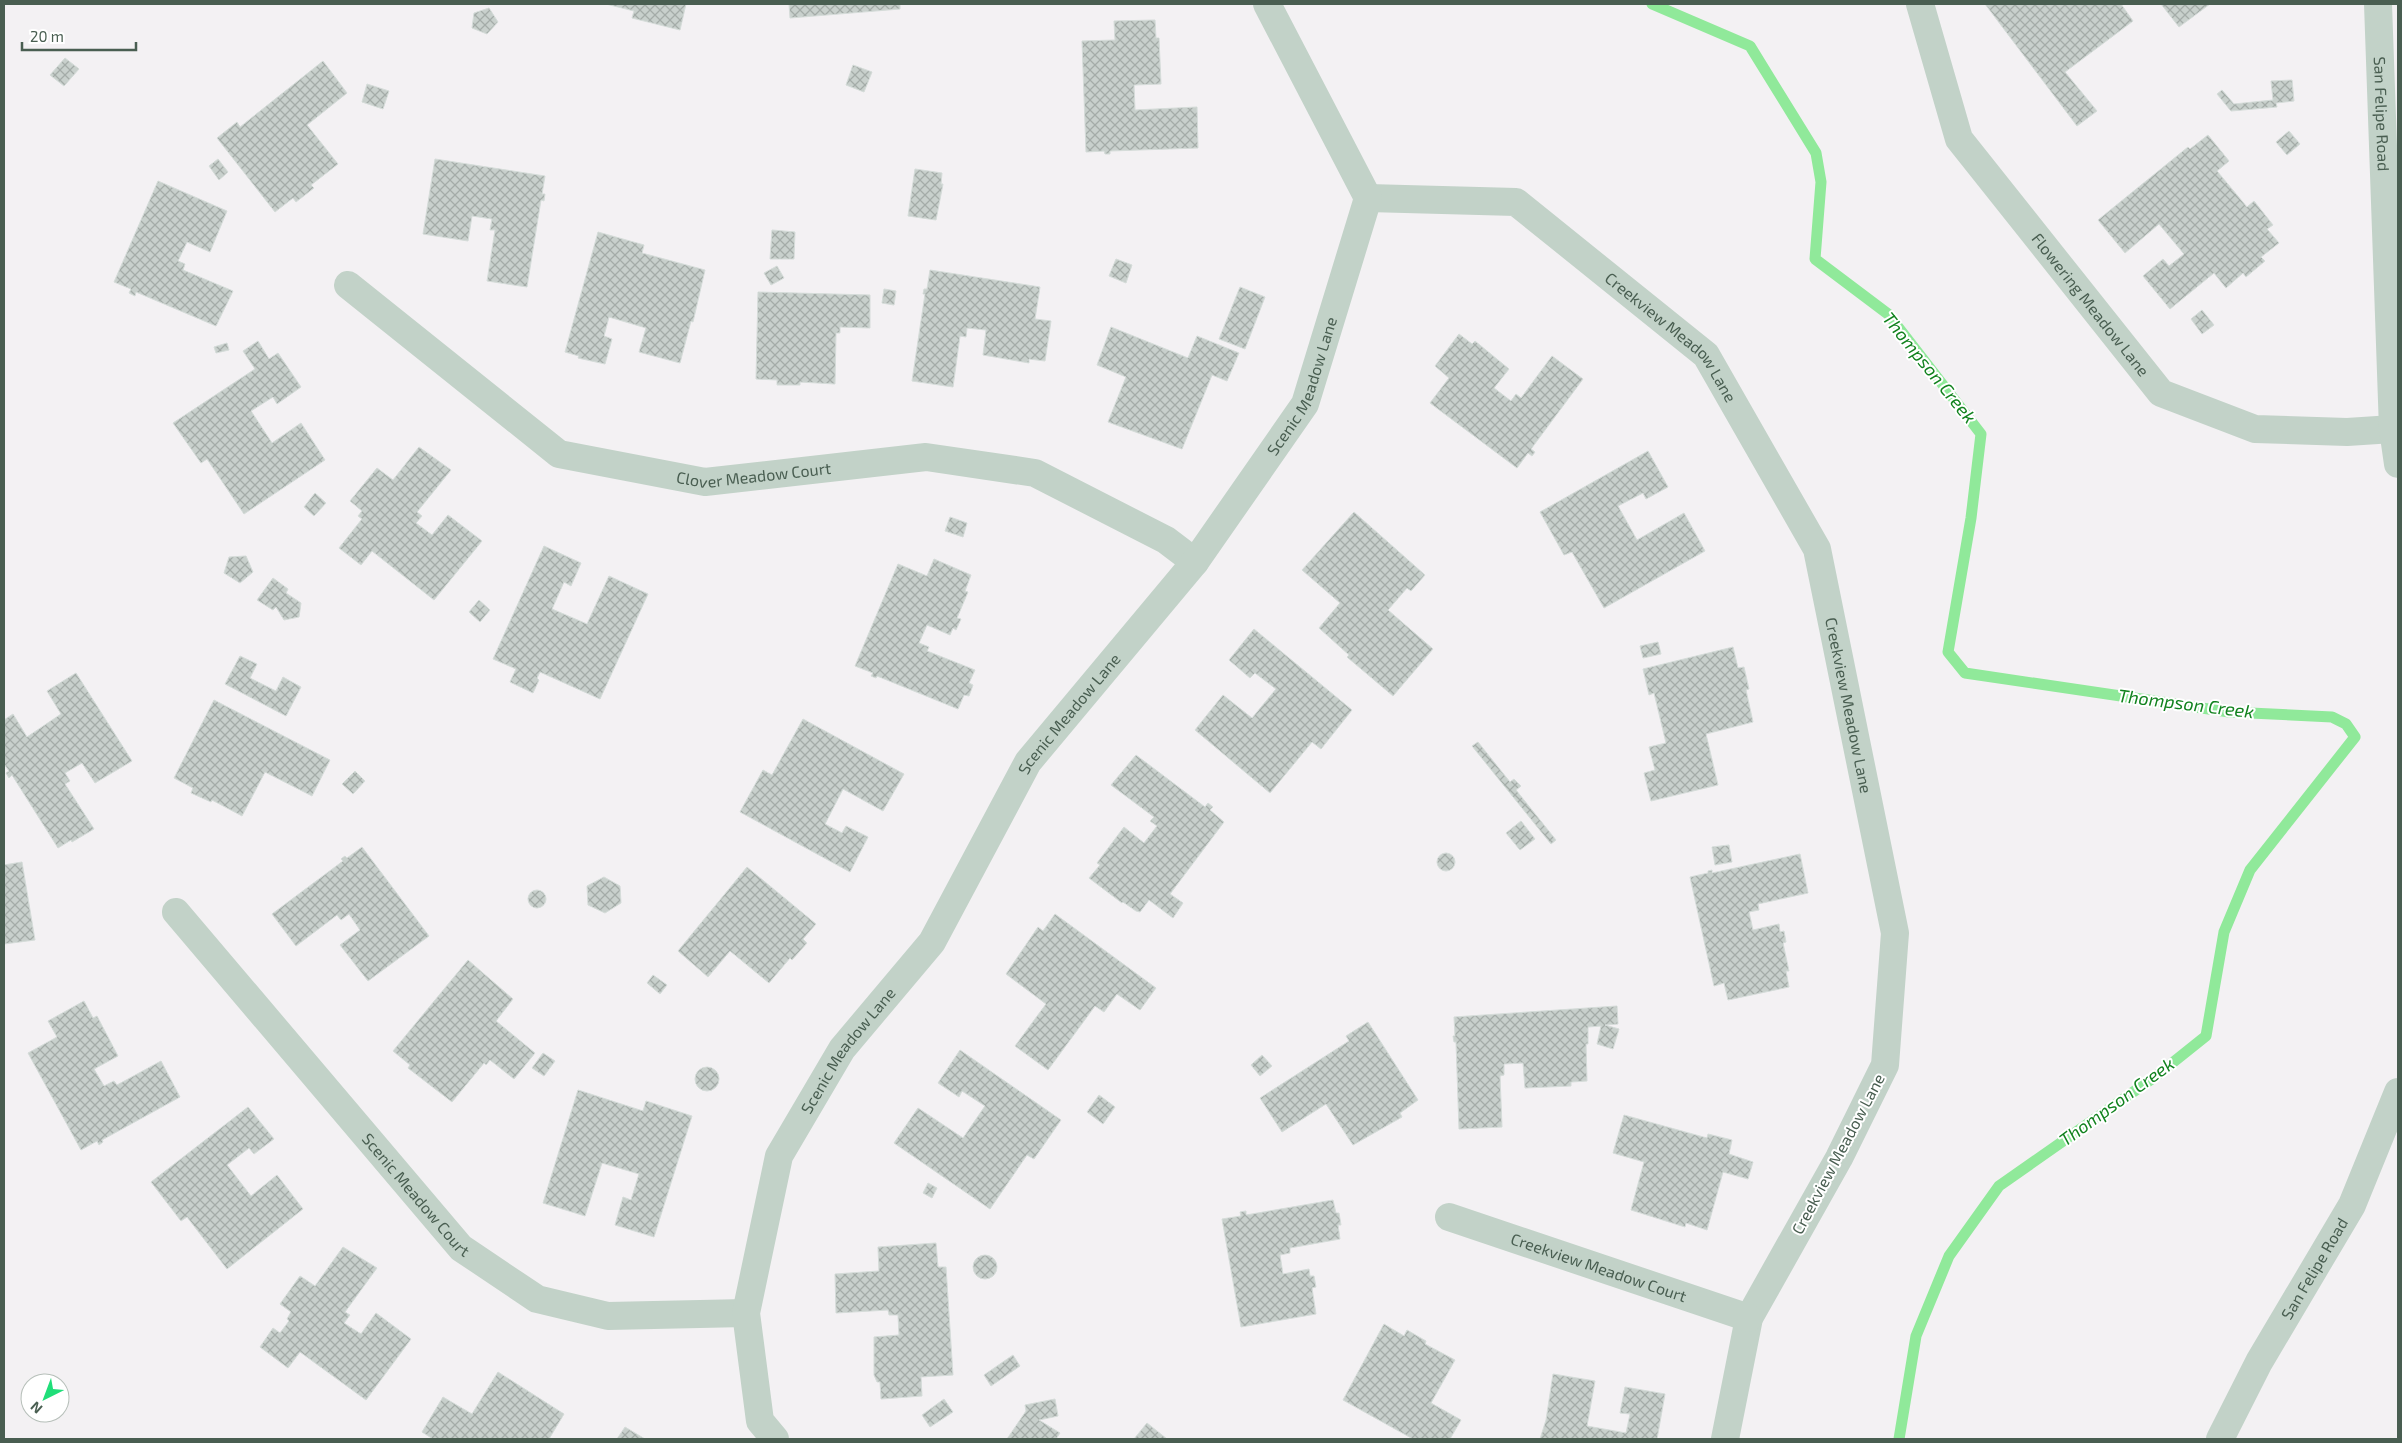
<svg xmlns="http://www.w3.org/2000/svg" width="2402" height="1443" font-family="'Exo 2',sans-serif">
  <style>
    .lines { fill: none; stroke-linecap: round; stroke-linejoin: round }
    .stream { stroke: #90e99a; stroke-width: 11 }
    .building { fill: url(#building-cross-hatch); stroke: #d5dcd9 }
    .minor { stroke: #c2d2c8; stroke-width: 28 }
    .labels { text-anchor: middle; stroke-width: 4; stroke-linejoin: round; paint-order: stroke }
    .street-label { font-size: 16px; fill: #495e51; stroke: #fff }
    .water-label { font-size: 18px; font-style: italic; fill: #11821e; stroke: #fff }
  </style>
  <defs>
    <pattern id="building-cross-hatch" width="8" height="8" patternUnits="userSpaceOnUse" patternTransform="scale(1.25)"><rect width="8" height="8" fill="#c8d0cc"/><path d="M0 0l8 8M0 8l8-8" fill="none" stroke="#a4aca8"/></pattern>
  </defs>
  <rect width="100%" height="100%" fill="#f3f1f3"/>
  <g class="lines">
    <path class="stream" d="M1652,4L1750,46L1816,153L1821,182L1815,259L1888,314L1981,434L1971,518L1948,652L1965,673L2229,712L2332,717L2346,724L2355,737L2250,870L2224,932L2206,1036L2156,1076L1999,1186L1949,1256L1916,1336L1899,1439"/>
  </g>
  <path class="building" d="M606,4H686L680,30L632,18L634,11Z
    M789,4H900V9L790,18Z
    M1985,4H2121L2133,21L2065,72L2097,111L2077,126Z
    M2161,4H2210L2179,27Z
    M489,8L498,22L487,34L472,28L474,13Z
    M1155,20L1156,38H1159L1161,84L1134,85L1135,110L1197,107L1198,148L1110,151V154H1105L1104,151L1086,152L1082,41L1115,40L1114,21Z
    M65,58L79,69L64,86L50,75Z
    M323,61L347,93L307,125L338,164L311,185L314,188L296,202L293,198L275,212L217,138L237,122L240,127Z
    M853,65L872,72L864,92L846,85Z
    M2292,80L2294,101L2276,103L2277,107L2231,111L2217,94L2222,90L2234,104L2273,100L2271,81Z
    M367,84L389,91L383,109L362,102Z
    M2289,131L2300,144L2287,155L2276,142Z
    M2208,135L2229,161L2217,171L2247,207L2254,201L2273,225L2267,229L2279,243L2261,257L2265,261L2246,277L2243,273L2226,288L2214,273L2170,309L2143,276L2163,259L2169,266L2184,254L2159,224L2125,253L2098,220L2188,147L2190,149Z
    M218,159L228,172L219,180L209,166Z
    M435,159L545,176L542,194H545L544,201L541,200L527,287L487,281L495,230H490L492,219L472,216L468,241L423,234Z
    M915,169L942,173L941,184H943L936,220L908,216Z
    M158,181L227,211L210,252L187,242L178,261L185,264L183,270L233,291L216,326L136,292L135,296L129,293L131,289L114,282Z
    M772,230L795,232L794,259H770Z
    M598,232L644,245L642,253L705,270L693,322L691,321L680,363L639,352L646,328L609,317L604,336L612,339L605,364L578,358L579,356L565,352Z
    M1116,259L1132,265L1126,283L1109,276Z
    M777,266L784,278L771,285L764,273Z
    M930,270L1040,287L1035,319L1051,321L1045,361L1029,359V363L983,355L986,330L967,328L966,337L960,336L953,387L912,381L925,294H923L924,289H927Z
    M1240,287L1265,297L1245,349L1219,339Z
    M884,289L896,291L894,305L882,303Z
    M758,292L870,295V328L840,327V333H836L835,384L800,382V385H777V380L756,379Z
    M2202,310L2214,325L2202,334L2191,319Z
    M1111,327L1188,358L1197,336L1239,353L1227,381L1212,375L1182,449L1108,422L1126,377L1097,365Z
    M1459,334L1472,344L1475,341L1509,369L1494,388L1511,401L1516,394L1521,398L1552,356L1583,379L1531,449L1535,452L1532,456L1528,453L1517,468L1430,403L1449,378L1435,366Z
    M258,341L269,359L278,353L301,387L277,404L273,397L251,411L272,443L301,423L325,460L244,514L207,459L201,463L173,423L255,369L243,351Z
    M227,343L229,350L216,353L214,347Z
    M419,447L451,470L417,512L422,516L416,523L432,535L448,515L482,541L434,600L372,551L361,565L339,548L362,519L358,516L362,511L350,501L377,468L393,480Z
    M1648,451L1668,487L1646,499L1643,493L1618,506L1637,540L1684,513L1705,551L1604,608L1572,552L1564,555L1540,512Z
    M315,493L326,503L314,516L304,507Z
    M1354,512L1425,575L1411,591L1407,588L1388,610L1433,649L1393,696L1347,657L1349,655L1319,628L1340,603L1302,570Z
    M950,517L967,523L963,537L945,531Z
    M544,546L581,563L571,586L564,582L552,609L587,624L609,576L648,594L600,699L540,672L537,678L539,680L533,693L510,682L516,669L493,659Z
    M246,556L253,572L240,583L224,573L229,557Z
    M934,559L971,575L965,591L968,592L957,618L961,619L956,630L953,628L950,635L927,625L919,643L929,647L927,651L975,670L969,683L973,685L969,696L964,695L958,709L877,676L876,678L871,676L873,673L855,666L898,564L927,576Z
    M273,578L288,589L286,593L301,603L299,617L284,620L276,607L273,610L257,600Z
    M479,600L490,610L480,622L469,612Z
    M1254,629L1352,710L1321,749L1312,742L1270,793L1195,730L1223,695L1252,718L1276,689L1255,673L1250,678L1229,660Z
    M1658,642L1661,654L1643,658L1640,646Z
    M1733,647L1738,668L1744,667L1749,689L1746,690L1753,722L1706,734L1718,785L1651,801L1644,773L1655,770L1649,747L1666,743L1654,693L1649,695L1643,669Z
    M240,656L257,664L250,678L276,691L283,677L301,687L286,716L225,684Z
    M76,673L132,761L95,783L82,763L65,773L70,781L65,784L94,829L72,842L71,840L58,848L12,775L9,778L6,773L9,771L4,764V720L13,714L27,737L61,714L47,691Z
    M214,700L330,760L312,796L265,772L242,816L212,800L211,802L191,793L193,788L174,778Z
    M803,719L904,774L883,811L843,789L825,824L842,833L846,826L868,837L850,872L740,812L763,770L772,775Z
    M1478,742L1510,782L1514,779L1521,786L1516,790L1556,840L1551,844L1472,746Z
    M1136,755L1205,807L1208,803L1213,807L1210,810L1224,822L1170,894L1183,903L1173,918L1149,900L1140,912L1136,911L1123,902L1122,903L1089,878L1100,865L1097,863L1124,827L1144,843L1157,826L1150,821L1154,817L1111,785Z
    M355,771L365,781L353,794L342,784Z
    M1521,821L1535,839L1520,850L1506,833Z
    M1729,845L1732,862L1715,865L1712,847Z
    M362,847L429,936L368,981L340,945L360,930L349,914L341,920L337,915L296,946L272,914L343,861L341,859L345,856L347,858Z
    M1437 862a9 9 0 1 1 18 0a9 9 0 1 1-18 0Z
    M1800,854L1808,893L1758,904L1759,910L1749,912L1753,930L1779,924L1780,932L1784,931L1786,942L1783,943L1789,971H1786L1789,987L1728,1000L1724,983L1714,986L1690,877L1708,873V871L1712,870V873Z
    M22,862L35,940L4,944V865Z
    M747,867L816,924L803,939L807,943L792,960L790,958L769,983L730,951L708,977L678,951Z
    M604,877L620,886L621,903L605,913L588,905L587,886Z
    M528 899a9 9 0 1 1 18 0a9 9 0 1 1-18 0Z
    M1055,914L1156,988L1140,1010L1117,994L1104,1012L1095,1006L1048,1070L1015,1046L1046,1004L1006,974L1038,927L1043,931Z
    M468,960L513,999L496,1021L535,1053L514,1079L490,1060L486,1065L484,1063L452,1102L408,1068L410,1065L393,1051Z
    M653,975L667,985L660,994L647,983Z
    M84,1001L93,1018L97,1016L118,1056L94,1069L104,1086L114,1081L117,1085L161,1061L180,1097L102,1140L103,1142L99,1145L97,1141L81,1150L28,1053L57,1037L48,1021Z
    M1617,1006L1618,1024L1605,1025L1619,1029L1613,1049L1597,1044L1601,1026L1588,1027V1044H1586L1587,1081L1571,1082V1086L1525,1088L1523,1063L1504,1064V1075L1500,1076L1502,1127L1459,1129L1456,1042H1454L1453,1036H1455L1454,1017Z
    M1368,1022L1418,1100L1400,1113L1402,1117L1353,1145L1326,1104L1282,1132L1260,1098L1349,1041L1346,1036Z
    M960,1050L1061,1120L1034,1159L1027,1155L990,1209L894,1143L918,1108L963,1138L985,1106L962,1091L959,1097L938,1083Z
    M543,1053L555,1061L544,1076L532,1068Z
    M1262,1055L1272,1066L1260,1076L1251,1065Z
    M695 1079a12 12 0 1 1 24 0a12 12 0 1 1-24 0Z
    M578,1090L643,1111L646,1101L692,1116L654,1237L615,1225L623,1197L631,1200L639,1174L602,1163L585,1216L543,1203Z
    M1099,1095L1115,1107L1103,1124L1087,1112Z
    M248,1107L274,1139L254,1154L249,1148L227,1165L251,1196L277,1175L303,1209L227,1269L187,1217L181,1221L151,1182Z
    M1624,1115L1707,1138L1708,1134L1732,1140L1729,1154L1753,1162L1748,1179L1723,1172L1707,1230L1686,1223L1685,1227L1631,1210L1644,1162L1613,1153Z
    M928,1183L937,1188L932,1198L923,1193Z
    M1333,1200L1336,1213H1339L1341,1225H1338L1340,1239L1290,1248V1253L1280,1255L1283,1274L1309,1269L1310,1276H1314L1316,1287L1312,1288L1316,1314L1241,1327L1222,1219L1241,1216L1240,1212L1246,1211V1215Z
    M936,1243L938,1267H946L953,1375L921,1377L922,1396L881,1399L880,1382H877L874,1375V1337L899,1335L898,1315H889L888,1310L836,1313L835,1274L879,1271L878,1247Z
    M343,1247L377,1268L345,1312L350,1315L344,1323L361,1334L376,1313L411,1339L366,1400L300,1352L288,1368L260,1347L273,1328L280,1333L289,1321L287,1319L291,1312L280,1304L300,1276L315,1286Z
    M973 1267a12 12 0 1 1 24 0a12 12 0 1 1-24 0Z
    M1384,1324L1404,1336L1407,1330L1426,1341L1425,1344L1455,1360L1431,1403L1461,1420L1450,1439H1413L1343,1400Z
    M1013,1355L1020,1366L991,1386L984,1375Z
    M498,1372L564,1414L549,1439H433L422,1432L443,1397L472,1414Z
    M1553,1374L1595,1381L1587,1426L1626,1433L1630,1414L1620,1413L1625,1387L1665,1394L1657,1439H1540L1546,1420Z
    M944,1399L953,1412L930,1427L922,1415Z
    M1055,1399L1058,1416L1039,1420L1060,1433L1056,1439H1007L1026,1411L1025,1405Z
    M1147,1423L1167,1439H1134Z
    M625,1427L645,1439H617Z"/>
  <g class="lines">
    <g class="minor">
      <path id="s1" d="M1920,4L1959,139L2161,393L2255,429L2347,432L2393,429"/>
      <path id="s2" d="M2378,4L2393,429L2398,464"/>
      <path id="s3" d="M1368,198L1516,202L1706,355L1817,549L1895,933L1885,1065L1839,1158L1749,1318L1725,1439"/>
      <path id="s4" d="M348,285L559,454L705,482L926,457L1035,473L1166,540L1195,562"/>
      <path id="s5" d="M176,912L461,1248L537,1299L608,1316L746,1313"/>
      <path id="s6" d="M1449,1217L1749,1318"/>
      <path id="s7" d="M775,1439L760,1421L746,1313L779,1156L842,1049L932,942L1028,762L1195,562L1305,404L1368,198L1267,4"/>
      <path id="s8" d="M2220,1439L2259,1362L2352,1205L2398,1092"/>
    </g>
  </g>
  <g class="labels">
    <g class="street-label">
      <text dy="6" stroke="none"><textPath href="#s2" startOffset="110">San Felipe Road</textPath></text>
      <text dy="6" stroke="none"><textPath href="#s1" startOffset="352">Flowering Meadow Lane</textPath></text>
      <text dy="6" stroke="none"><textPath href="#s3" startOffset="355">Creekview Meadow Lane</textPath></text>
      <text dy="6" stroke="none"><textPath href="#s7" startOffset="1229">Scenic Meadow Lane</textPath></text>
      <text dy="6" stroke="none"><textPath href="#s4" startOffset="468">Clover Meadow Court</textPath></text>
      <text dy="6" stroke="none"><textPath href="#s3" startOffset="775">Creekview Meadow Lane</textPath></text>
      <text dy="6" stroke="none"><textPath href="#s7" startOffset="824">Scenic Meadow Lane</textPath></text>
      <text dy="6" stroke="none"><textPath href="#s7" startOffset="419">Scenic Meadow Lane</textPath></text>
      <text transform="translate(1838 1154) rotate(-62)" y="6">Creekview Meadow Lane</text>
      <text dy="6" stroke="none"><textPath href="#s5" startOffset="371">Scenic Meadow Court</textPath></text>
      <text dy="6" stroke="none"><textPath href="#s6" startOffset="158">Creekview Meadow Court</textPath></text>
      <text dy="6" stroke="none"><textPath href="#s8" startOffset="195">San Felipe Road</textPath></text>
    </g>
    <g class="water-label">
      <text transform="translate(1929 368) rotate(51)" y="6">Thompson Creek</text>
      <text transform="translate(2186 704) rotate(7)" y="6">Thompson Creek</text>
      <text transform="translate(2117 1102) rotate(-36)" y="6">Thompson Creek</text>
    </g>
  </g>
  <rect width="2402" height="1443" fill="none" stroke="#495e51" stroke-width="10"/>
  <g transform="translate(45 1398) rotate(222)"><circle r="24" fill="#ffffff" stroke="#b6bfb9"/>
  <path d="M0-4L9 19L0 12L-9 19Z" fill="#20de79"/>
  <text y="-8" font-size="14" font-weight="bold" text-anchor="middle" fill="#495e51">N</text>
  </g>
  <path d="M22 42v8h114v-8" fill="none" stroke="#495e51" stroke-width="2.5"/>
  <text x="30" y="42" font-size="15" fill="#495e51" stroke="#ffffff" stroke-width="4" paint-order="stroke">20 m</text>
</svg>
